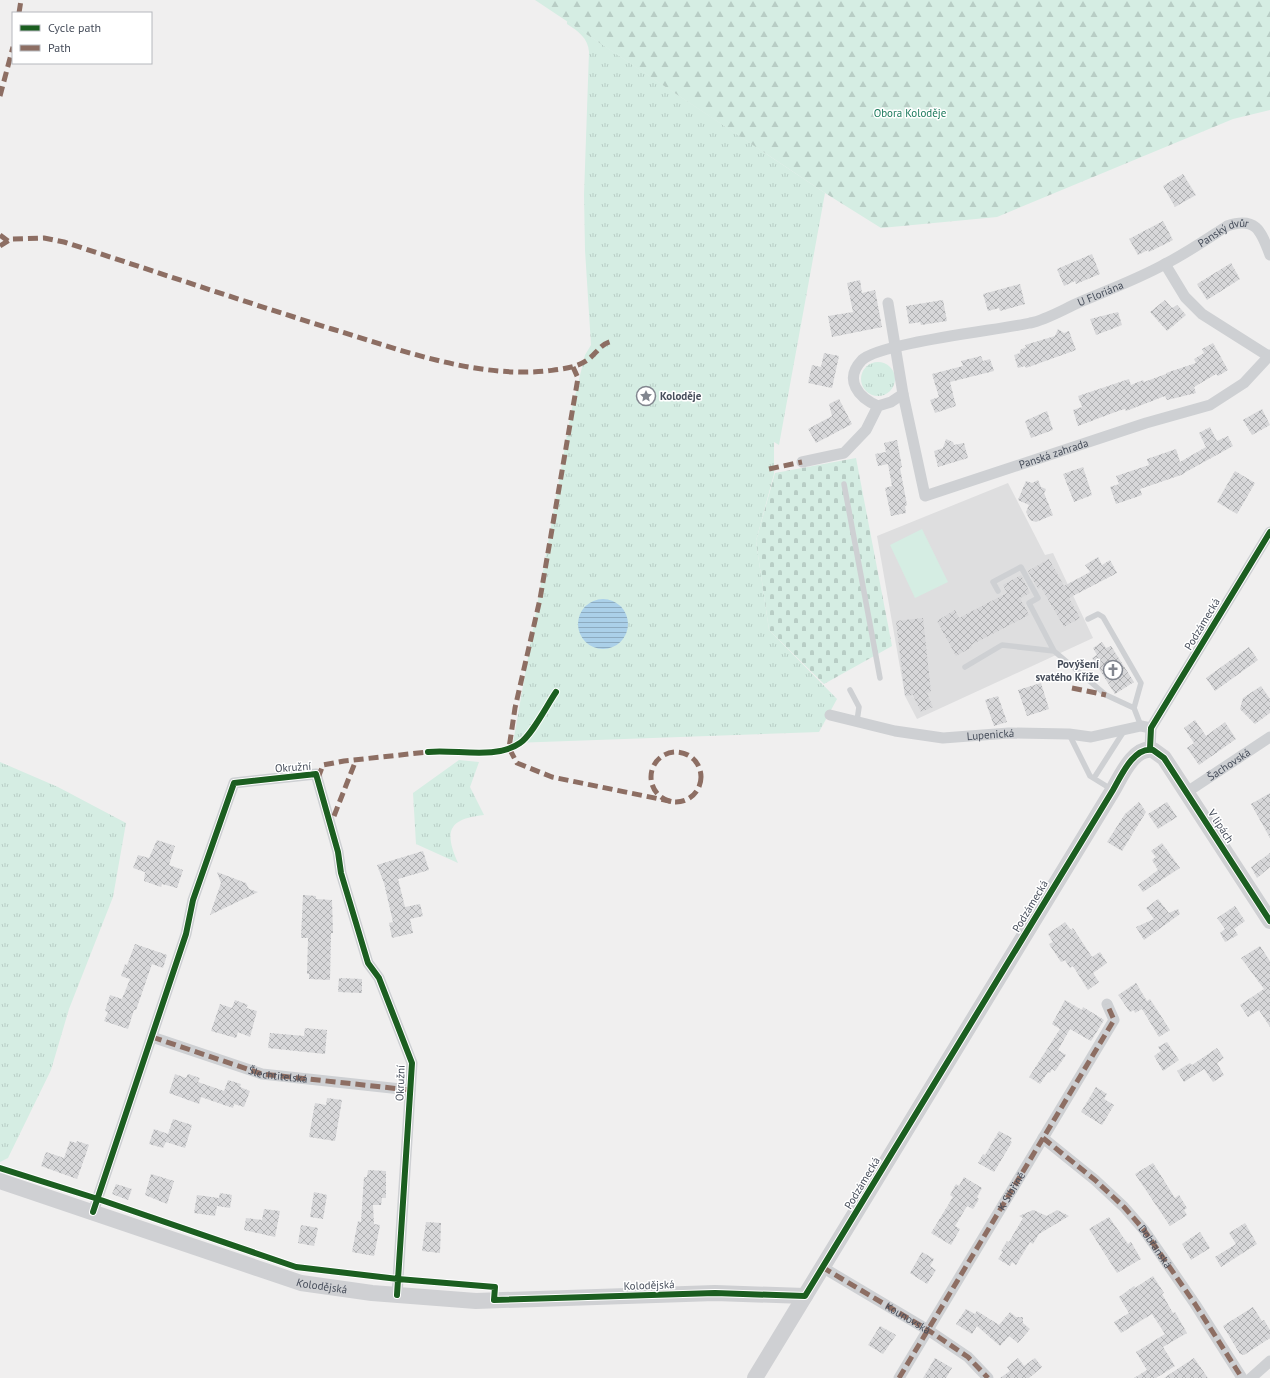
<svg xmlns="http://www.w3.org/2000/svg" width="1270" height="1378" font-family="'PT Sans',sans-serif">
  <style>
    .education { fill: #dededf }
    .grass { fill: url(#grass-tufts) }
    .forest { fill: url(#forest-firs) }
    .cemetery { fill: url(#cemetery-stones) }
    .pitch { fill: #d5ede3 }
    .water { fill: url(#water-rules) }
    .building { fill: url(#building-cross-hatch) }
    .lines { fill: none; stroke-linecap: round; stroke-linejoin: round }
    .lane { stroke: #ced0d3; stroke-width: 5.5 }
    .street { stroke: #ced0d3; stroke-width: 11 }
    .secondary { stroke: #cfd0d3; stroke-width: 16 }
    .quiet { stroke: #8d6e63; stroke-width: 5; stroke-dasharray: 10 5; stroke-linecap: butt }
    .cycleway-casing { stroke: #fff; stroke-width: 8 }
    .cycleway { stroke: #1b5e20; stroke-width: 6 }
    .labels { text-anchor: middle; stroke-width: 3; stroke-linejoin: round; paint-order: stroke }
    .park-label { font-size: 11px; fill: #1c795c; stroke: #fff }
    .street-label { font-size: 11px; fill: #474e5b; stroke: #fff }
    .poi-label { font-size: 11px; font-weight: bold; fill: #474e5b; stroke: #fff; text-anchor: start }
  </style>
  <defs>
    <pattern id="grass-tufts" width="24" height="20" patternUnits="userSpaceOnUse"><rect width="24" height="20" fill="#d5ede3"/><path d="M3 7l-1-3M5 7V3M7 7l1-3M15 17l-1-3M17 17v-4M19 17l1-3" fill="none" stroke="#b8cdc5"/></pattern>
    <pattern id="forest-firs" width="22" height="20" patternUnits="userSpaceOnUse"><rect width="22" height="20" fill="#d5ede3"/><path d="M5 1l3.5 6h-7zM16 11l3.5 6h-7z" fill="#b8cdc5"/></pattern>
    <pattern id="cemetery-stones" width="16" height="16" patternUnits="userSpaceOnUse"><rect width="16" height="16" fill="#d5ede3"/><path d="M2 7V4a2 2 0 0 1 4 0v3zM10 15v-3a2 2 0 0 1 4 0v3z" fill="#b8cdc5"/></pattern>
    <pattern id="water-rules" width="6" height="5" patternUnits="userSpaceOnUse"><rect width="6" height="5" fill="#abd0e9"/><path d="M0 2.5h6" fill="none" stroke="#8dabc0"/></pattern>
    <pattern id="building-cross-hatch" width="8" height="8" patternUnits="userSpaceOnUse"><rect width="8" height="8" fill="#d7d7d9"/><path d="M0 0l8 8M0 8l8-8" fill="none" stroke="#b0b1b3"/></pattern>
  </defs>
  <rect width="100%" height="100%" fill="#f0efef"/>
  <path class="education" d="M1008,483L1045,555L1053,553L1093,638L917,719L905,696L877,536Z"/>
  <path class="grass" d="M567,21L825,193L779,445L774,442V474L756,541L769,630L837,699L819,732L513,743L571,412L585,355L591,345L585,250L584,195L589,52C588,38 578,31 567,24Z
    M861 379a17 17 0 1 1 34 0a17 17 0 1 1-34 0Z
    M459,760L479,762L470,787L484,815C448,819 444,831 458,863L416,844L413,793Z
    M0,762L58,787L126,823L113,897L69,1009L51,1070L8,1158L0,1162Z"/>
  <path class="forest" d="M535,0H1270V110L1233,119L997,217L881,228L825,193Z"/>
  <path class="cemetery" d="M856,458L892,646L824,684L769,630L756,541L775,473Z"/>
  <path class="pitch" d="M922,529L948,582L915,598L890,545Z"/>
  <path class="water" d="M578 624a25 25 0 1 1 50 0a25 25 0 1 1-50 0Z"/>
  <path class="building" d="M1183,174L1196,195L1175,207L1163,186Z
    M1163,221L1173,240L1149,252L1148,250L1138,255L1129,239Z
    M1092,254L1100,274L1076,284L1075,281L1064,286L1057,269Z
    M1231,263L1240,279L1207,300L1197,284Z
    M860,280L862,293L875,290L882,327L832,337L828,316L853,312L847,283Z
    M1020,284L1025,304L1000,311L999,308L988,311L983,294Z
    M943,300L947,321L921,325L920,322L909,324L906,306Z
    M1165,300L1172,308L1177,305L1186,315L1167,331L1150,312Z
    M1118,312L1122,325L1096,335L1090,319Z
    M1058,329L1064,333L1069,331L1076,350L1026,368L1025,366L1018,368L1014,355L1020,353V350L1026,347L1025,345L1055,336Z
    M1213,343L1228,370L1218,376L1216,374L1194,387L1196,393L1167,400L1165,396L1126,411L1125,409L1118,411L1078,426L1073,410L1082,407L1078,396L1129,379L1131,385L1143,380L1144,382L1166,374V373L1196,363L1194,359L1204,353L1202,349Z
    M824,353L839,356L832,388L808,383L812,365L821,367Z
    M981,356L983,361L990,359L994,371L950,382L956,406L935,413L930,400L939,397L932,374L963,366L961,361Z
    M839,399L852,424L816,443L808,429L832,416L829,404Z
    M1262,409L1270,425L1252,435L1243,420Z
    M1047,411L1053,430L1031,438L1025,421Z
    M1210,427L1217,441L1228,436L1233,446L1184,473V474L1140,489L1142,495L1116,504L1110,487L1119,484L1116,476L1149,465L1147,459L1176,449L1180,462L1206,447L1199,433Z
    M946,439L953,442L954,445L964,443L968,458L938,467L934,451L943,448Z
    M897,440L902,467L900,468L907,505L905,506L906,513L891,516L885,488L892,486L888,464L878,466L875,454L886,452L884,443Z
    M1083,467L1092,495L1074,502L1063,474Z
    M1235,471L1255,483L1237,514L1217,502Z
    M1038,480L1041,487L1046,489L1044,493L1053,515L1036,522L1030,520L1026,512L1029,505L1018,500L1026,481L1032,483Z
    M1098,557L1102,565L1110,560L1117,573L1069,598L1080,618L1064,627L1041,587L1038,589L1028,571L1049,559L1064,586L1090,572L1085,565Z
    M1021,575L1030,593L1020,598L1029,615L971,645L972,647L956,656L937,621L955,610L959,618L1007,593L1003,585Z
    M923,618L931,692L927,693L933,707L921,712L913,695L905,696L896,621Z
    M1102,642L1106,648L1111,646L1134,682L1115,694L1092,658L1097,655L1093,648Z
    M1249,647L1258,660L1215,691L1206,678Z
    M1041,683L1049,709L1027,716L1018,690Z
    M1261,686L1270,699V713L1255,724L1240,709L1243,698Z
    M998,696L1007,722L994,726L985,700Z
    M1195,720L1206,736L1225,722L1236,739L1199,765L1187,748L1194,743L1184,728Z
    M1270,793V838L1251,804Z
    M1139,802L1146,812L1122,851L1107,842L1125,814Z
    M1167,802L1177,817L1158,829L1148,814Z
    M157,840L175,846L169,865L183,870L177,888L162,884L161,887L144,881L145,872L133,868L138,855L149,858Z
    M1162,843L1180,868L1143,892L1138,885L1158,870L1152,860L1156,857L1151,851Z
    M423,851L429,870L398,879L405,907L420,904L423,916L410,919L413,933L392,938L389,923L393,922L384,883L377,865Z
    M1270,853V867L1257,878L1251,867Z
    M217,872L246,883L249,889L258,892L210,915L221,883Z
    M303,895L316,896V899L332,900L333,933H331L330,980L309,979V974H307L308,938H301Z
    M1158,899L1169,913L1178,909L1180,914L1144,940L1136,927L1154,919L1146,908Z
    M1235,906L1245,921L1234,929L1238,935L1225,942L1220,933L1225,929L1217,918Z
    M1065,922L1071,930L1073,928L1092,957L1100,952L1107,963L1093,973L1099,982L1088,990L1073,966L1070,968L1065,960L1061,962L1049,944L1053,942L1048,934Z
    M135,944L167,955L163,968L152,964L136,1010H134L128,1029L104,1021L108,1012L105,1011L110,995L122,999L130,979L121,976L125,964L127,965Z
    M1260,946L1270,961V1027L1259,1010L1248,1017L1240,1005L1264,989L1241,958Z
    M339,978L362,979V993L338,992Z
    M1136,983L1147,1001L1150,999L1170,1030L1159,1037L1142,1009L1135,1013L1134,1010L1130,1012L1118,995Z
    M235,1000L248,1005L246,1008L257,1011L250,1037L238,1032L236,1038L211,1031L220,1004L232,1008Z
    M1065,1000L1082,1010L1083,1007L1104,1020L1091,1041L1070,1029L1058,1050L1066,1055L1055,1071L1052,1069L1050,1073L1048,1072L1040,1084L1029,1077L1060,1029L1052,1024Z
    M305,1028L327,1030L325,1054L268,1048L270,1033L304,1036Z
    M1167,1042L1179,1060L1163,1071L1154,1056L1161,1051L1158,1047Z
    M1217,1048L1224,1058L1217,1063L1224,1075L1213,1082L1204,1069L1184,1082L1177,1071L1190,1063L1192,1065Z
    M175,1074L186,1078L188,1074L200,1078L198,1082L224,1091L228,1080L241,1084L240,1087L250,1091L244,1107L234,1104L233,1108L201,1097L199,1104L169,1093Z
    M1096,1087L1107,1094L1104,1099L1114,1105L1102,1125L1081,1112Z
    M327,1098L342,1100L335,1141L309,1137L315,1103L326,1105Z
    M173,1119L192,1125L185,1148L166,1142L163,1148L149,1144L154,1129L168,1134Z
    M999,1131L1012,1138L1010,1141L1012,1142L994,1172L978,1163L983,1154L985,1155Z
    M70,1141L76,1143L77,1141L89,1145L77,1179L41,1166L46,1152L64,1158Z
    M1153,1163L1175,1198L1179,1195L1187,1208L1184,1210L1187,1215L1170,1226L1135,1174Z
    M368,1170L386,1171V1198H382L381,1205H373L374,1224L380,1225L374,1256L352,1252L358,1221L361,1222L364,1177H367Z
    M151,1174L174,1181L167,1204L145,1195Z
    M964,1177L982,1188L977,1197L979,1199L973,1209L967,1206L955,1226L960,1229L951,1245L931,1233L953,1197L950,1195L956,1184L959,1186Z
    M116,1184L132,1189L128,1200L112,1194Z
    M314,1192L327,1195L323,1219L310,1217Z
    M220,1193L232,1195L230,1208L217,1206L215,1216L194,1213L197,1195L219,1198Z
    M264,1209L280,1211L275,1237L244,1230L246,1218L262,1220Z
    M1033,1210L1047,1216L1057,1210L1069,1216L1039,1234L1033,1244L1030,1242L1016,1265L1012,1262L1010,1266L998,1259L1003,1252L1001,1251L1007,1241L1009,1242L1023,1218L1019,1216Z
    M1109,1217L1128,1244L1131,1242L1141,1259L1117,1273L1089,1229Z
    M426,1222L441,1223L440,1253L422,1251Z
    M1245,1223L1257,1244L1221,1267L1215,1257L1236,1244L1229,1233Z
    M301,1225L318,1228L314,1246L298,1243Z
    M1200,1232L1210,1248L1191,1260L1182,1244Z
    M922,1252L934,1259L930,1266L936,1270L927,1284L910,1273Z
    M1153,1276L1164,1293L1162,1294L1173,1313L1175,1312L1187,1333L1163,1347L1175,1366L1156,1378H1134L1147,1370L1136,1352L1165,1334L1152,1314L1121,1333L1114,1322L1129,1313L1119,1297L1134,1286L1135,1288Z
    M1253,1307L1262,1321L1264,1320L1270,1330V1338L1244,1355L1240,1354L1223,1326Z
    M966,1309L975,1314L977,1311L999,1325L1010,1312L1016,1317H1023V1323L1030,1329L1018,1343L1009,1336L1000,1346L977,1326L972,1334L956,1324Z
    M880,1326L896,1335L883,1354L868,1345Z
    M935,1358L952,1368L946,1378H923Z
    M1018,1358L1024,1366L1035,1358L1042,1367L1029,1378H1000L1010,1371L1007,1367Z
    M1194,1358L1208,1378H1164Z"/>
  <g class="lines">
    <path class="lane" d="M844,484L880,678
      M998,591L993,582L1021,567L1038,598L1029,603L1054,651L1106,695L1134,708L1141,726
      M1088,619L1098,614L1103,617L1141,683L1134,708
      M965,667L1002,645L1054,651
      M850,690L859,707L857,721
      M1069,734L1090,776L1111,789
      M1094,778L1124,731"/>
    <g class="street">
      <path d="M1165,264L1185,297L1202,314L1270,357"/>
      <path id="s1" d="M888,303L903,394L925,496L1146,423L1210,405L1244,383L1270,355"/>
      <path id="s2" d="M878,406C859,398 843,380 862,360C879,343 999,330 1030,323C1046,320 1064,309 1080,302C1108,290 1138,279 1165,264C1187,253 1207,239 1227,226C1256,216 1261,231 1270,255"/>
      <path d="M802,462L844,453L866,430L878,406L891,402L903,394"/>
      <path id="s3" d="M830,715L895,731L943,738L1009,733L1069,734L1091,737L1141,726L1151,728"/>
      <path d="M1150,749L1151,728L1270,532"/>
      <path id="s4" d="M1187,792L1270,737"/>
      <path d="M152,1037L262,1074L410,1090"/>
      <path d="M1043,1138L1095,1180L1124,1207L1144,1230L1195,1304L1242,1378"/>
      <path d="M93,1212L186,934L193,900L234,783L316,774L338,852L341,873L368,963L379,978L412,1063L397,1295"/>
      <path d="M822,1267L928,1330L968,1357L988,1378"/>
      <path id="s5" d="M899,1378L1114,1020L1107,1004"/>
      <path d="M1251,1378L1270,1361"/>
    </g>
    <g class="secondary">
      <path id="s6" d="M0,1181L301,1283L372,1293L476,1301L715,1293L805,1296"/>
      <path d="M755,1378L1113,790C1121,776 1134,746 1153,750L1164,758L1270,921"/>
    </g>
    <g class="quiet">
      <path d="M19,13L21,0"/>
      <path d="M0,96L13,47"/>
      <path d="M0,235L8,241"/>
      <path d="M0,246L11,239L44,238L64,242C154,271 242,301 332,329C401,350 474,378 547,371C562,369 578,368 590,358C598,351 602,343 613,341"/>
      <path d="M573,367L578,378L540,599L515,708L509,748L517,763L552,777L674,802"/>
      <path d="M769,469L802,462"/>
      <path d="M1072,688L1106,695"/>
      <circle cx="676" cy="777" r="25"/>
      <path d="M318,778L323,765L344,761L428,752"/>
      <path d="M334,816L356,760"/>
      <path id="s7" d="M152,1037L262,1074L410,1090V1087"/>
      <path id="s8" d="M1043,1138L1095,1180L1124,1207L1144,1230L1195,1304L1242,1378"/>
      <path id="s9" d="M822,1267L928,1330L968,1357L988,1378"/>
      <path d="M899,1378L1114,1020L1107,1004"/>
    </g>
    <defs>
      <path id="cycleway" d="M1150,749L1151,728L1270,532
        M428,752C456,749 496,760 520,743C532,735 547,705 556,692
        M0,1168L98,1199L296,1267L398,1279L495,1287L494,1300L715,1293L805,1296L1113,790C1121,776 1134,746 1153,750L1164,758L1270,921
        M93,1212L186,934L193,900L234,783L316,774L338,852L341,873L368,963L379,978L412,1063L397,1295"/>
    </defs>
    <use href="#cycleway" class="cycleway-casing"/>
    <use href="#cycleway" class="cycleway"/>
  </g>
  <defs>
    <symbol id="sight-ring" viewBox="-11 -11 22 22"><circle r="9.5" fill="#fff" stroke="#82868f" stroke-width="1.5"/><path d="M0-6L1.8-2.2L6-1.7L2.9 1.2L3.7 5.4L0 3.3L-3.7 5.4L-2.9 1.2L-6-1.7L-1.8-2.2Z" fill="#82868f"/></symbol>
    <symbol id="church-ring" viewBox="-11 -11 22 22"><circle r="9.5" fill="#fff" stroke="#82868f" stroke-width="1.5"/><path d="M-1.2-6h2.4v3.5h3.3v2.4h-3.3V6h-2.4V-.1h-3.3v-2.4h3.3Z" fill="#82868f"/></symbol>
  </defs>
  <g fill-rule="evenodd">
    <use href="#sight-ring" x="635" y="385" width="22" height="22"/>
    <use href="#church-ring" x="1102" y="659" width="22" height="22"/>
  </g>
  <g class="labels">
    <g class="park-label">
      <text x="910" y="117">Obora Koloděje</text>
    </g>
    <g class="street-label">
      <text dy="4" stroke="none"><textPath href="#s2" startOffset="447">Panský dvůr</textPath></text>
      <text dy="4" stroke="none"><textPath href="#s2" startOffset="309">U Floriána</textPath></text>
      <text dy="4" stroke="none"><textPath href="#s1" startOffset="332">Panská zahrada</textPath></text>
      <text transform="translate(1202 624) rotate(-59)" y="4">Podzámecká</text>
      <text dy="4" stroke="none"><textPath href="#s3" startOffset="163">Lupenická</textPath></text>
      <text dy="4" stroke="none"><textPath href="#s4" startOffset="50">Šachovská</textPath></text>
      <text transform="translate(293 767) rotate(-4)" y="4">Okružní</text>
      <text transform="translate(1221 826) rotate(57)" y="4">V lipách</text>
      <text transform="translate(1030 906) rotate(-59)" y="4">Podzámecká</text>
      <text dy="4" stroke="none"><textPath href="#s7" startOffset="132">Šlechtitelská</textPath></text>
      <text transform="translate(400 1083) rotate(-88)" y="4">Okružní</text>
      <text transform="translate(862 1183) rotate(-59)" y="4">Podzámecká</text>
      <text dy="4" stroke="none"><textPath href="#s5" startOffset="218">K Sibřině</textPath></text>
      <text dy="4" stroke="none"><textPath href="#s8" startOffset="157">Dobřanská</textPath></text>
      <text dy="4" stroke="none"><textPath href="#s6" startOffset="339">Kolodějská</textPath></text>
      <text transform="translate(649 1285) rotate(-2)" y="4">Kolodějská</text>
      <text dy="4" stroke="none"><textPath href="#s9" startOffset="100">Kounovská</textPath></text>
    </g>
    <g class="poi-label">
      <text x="660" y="400">Koloděje</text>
      <text x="1099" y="668" text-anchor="end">Povýšení<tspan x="1099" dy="13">svatého Kříže</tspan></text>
    </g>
  </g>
  <rect x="12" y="12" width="140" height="52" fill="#ffffff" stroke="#b5b8bd"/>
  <rect x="20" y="25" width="20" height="6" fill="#1b5e20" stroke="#b5b8bd"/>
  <text x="48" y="32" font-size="12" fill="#474e5b">Cycle path</text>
  <rect x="20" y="45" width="20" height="6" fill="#8d6e63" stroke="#b5b8bd"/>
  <text x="48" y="52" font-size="12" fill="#474e5b">Path</text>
</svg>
